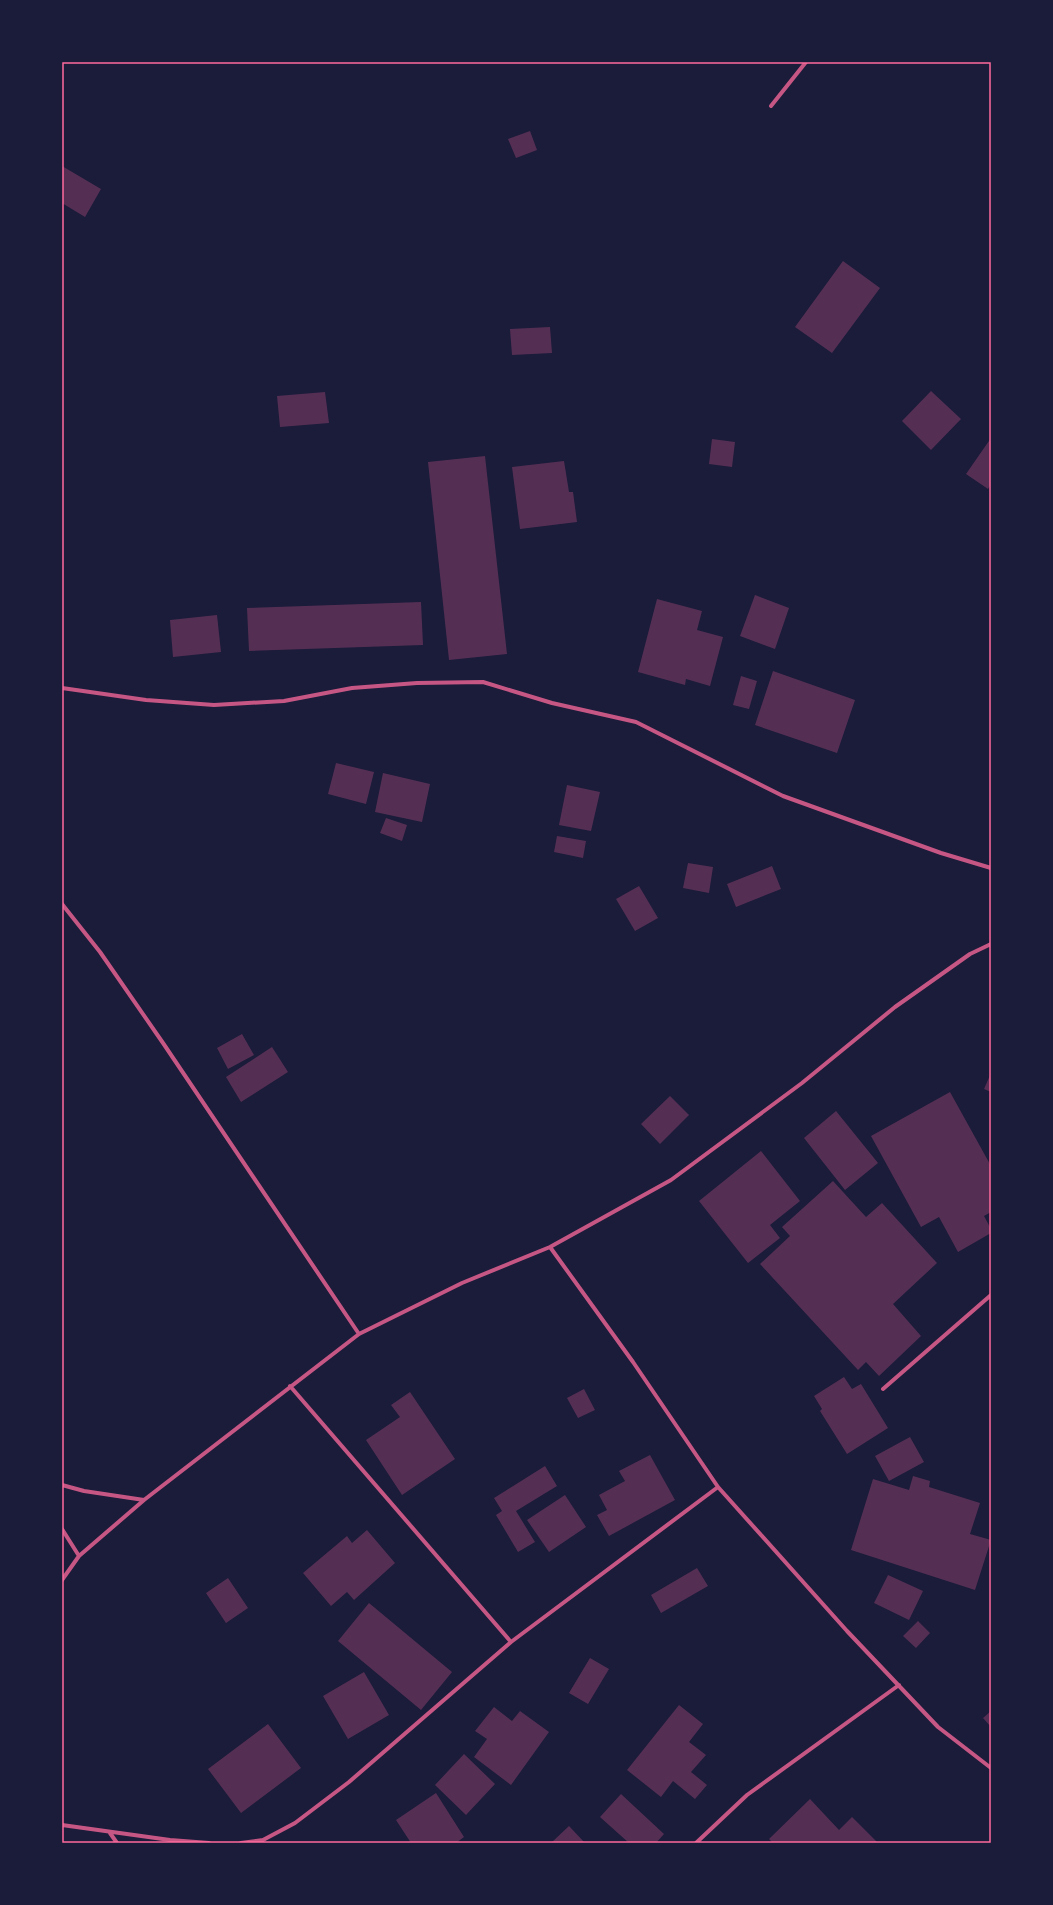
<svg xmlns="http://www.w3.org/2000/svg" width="1053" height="1905" font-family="Helvetica,sans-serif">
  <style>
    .building { fill: #542f53 }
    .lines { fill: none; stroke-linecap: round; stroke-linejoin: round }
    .minor { stroke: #c65784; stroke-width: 4 }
    .neatline { fill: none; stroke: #ff6b9d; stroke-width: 1.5 }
  </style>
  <rect width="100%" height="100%" fill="#1b1b3a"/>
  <path class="building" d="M530,131L537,150L516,158L508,139Z
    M62,166L101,189L85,217L62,203Z
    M843,261L880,288L832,353L795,327Z
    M550,327L552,353L512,355L510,329Z
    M931,391L961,419L931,450L902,421Z
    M325,392L329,423L280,427L277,396Z
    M991,438V484L988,489L966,474Z
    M712,439L735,442L732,467L709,464Z
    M485,456L507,654L449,660L428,462Z
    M564,461L569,492H573L577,522L520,529L512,467Z
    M755,595L789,608L775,649L740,636Z
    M657,599L702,611L697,630L723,637L710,686L686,679L685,685L638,672Z
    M421,602L423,645L249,651L247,608Z
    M217,615L221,652L173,657L170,620Z
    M773,671L855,700L837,753L755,725Z
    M741,676L757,681L749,709L733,705Z
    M336,763L374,772L366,804L328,794Z
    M383,773L430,784L422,822L375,812Z
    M567,785L600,792L591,831L559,825Z
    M386,818L407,825L402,841L380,833Z
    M557,836L586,841L583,858L554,852Z
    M688,863L713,867L709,893L683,888Z
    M772,866L781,889L736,907L727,884Z
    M639,886L658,918L635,931L616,899Z
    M242,1034L254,1055L228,1069L217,1048Z
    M272,1047L288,1072L241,1102L226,1077Z
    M991,1073V1092L984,1089Z
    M950,1092L991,1166V1212L984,1216L991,1229V1233L958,1252L939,1217L921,1227L871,1136Z
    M670,1096L689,1115L660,1144L641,1124Z
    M836,1111L878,1163L845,1190L804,1138Z
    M761,1151L800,1201L770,1225L780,1238L748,1263L699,1201Z
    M833,1181L866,1217L882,1203L937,1263L893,1304L921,1336L879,1376L866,1362L858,1370L760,1264L790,1236L782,1227Z
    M844,1377L852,1389L861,1384L888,1428L847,1454L820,1411L822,1409L814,1396Z
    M584,1389L595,1410L578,1418L567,1398Z
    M410,1392L455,1459L402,1495L366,1440L400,1417L391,1405Z
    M910,1437L924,1462L889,1481L875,1456Z
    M650,1455L675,1500L609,1536L597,1515L607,1510L599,1495L625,1481L619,1471Z
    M545,1466L557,1486L516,1511L535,1542L518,1552L496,1515L502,1511L494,1498Z
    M913,1476L930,1481L929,1487L980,1503L970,1534L991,1540L975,1590L851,1550L873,1479L909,1490Z
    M565,1495L586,1527L549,1552L527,1520Z
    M367,1530L395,1563L354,1600L347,1592L331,1606L303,1573L347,1536L352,1543Z
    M697,1568L708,1586L661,1613L651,1595Z
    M888,1575L923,1591L909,1620L874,1603Z
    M228,1578L248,1608L226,1623L206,1593Z
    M369,1603L452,1672L421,1710L338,1641Z
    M918,1621L930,1633L916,1648L903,1636Z
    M590,1658L609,1669L588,1704L569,1693Z
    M364,1672L389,1715L348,1739L323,1696Z
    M679,1705L703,1724L689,1742L706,1755L691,1772L707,1785L695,1799L673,1781L661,1797L627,1770Z
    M494,1707L512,1721L520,1711L549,1732L511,1785L474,1757L487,1739L475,1731Z
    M991,1711V1727L983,1718Z
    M268,1724L301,1768L241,1813L208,1769Z
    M464,1754L495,1784L466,1815L435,1785Z
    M436,1793L464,1837L456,1843H411L396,1820Z
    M621,1794L664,1834L656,1843H629L600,1817Z
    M810,1799L839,1830L852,1817L877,1842L773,1843L769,1839Z
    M569,1826L585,1843H551Z"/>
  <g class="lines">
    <path class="minor" d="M771,106L806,62
      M62,688L146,700L214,705L284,701L352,688L417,683L483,682L552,703L636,722L783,796L941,853L991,868
      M62,904L100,952L163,1043L359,1334
      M550,1247L633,1362L718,1487L847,1631L938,1727L991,1768
      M290,1386L511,1642
      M883,1389L991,1295
      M62,1485L84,1491L144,1500
      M62,1529L79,1556
      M62,1580L79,1556L144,1500L359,1334L462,1283L550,1247L671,1180L802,1083L895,1007L970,954L991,944
      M62,1825L170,1840L209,1843
      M110,1833L117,1843
      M241,1843L263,1840L295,1823L349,1782L511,1642L718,1487
      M696,1843L747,1795L899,1685"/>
  </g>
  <rect width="1053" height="1905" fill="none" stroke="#1b1b3a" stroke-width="126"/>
  <rect x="63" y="63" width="927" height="1779" class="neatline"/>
</svg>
